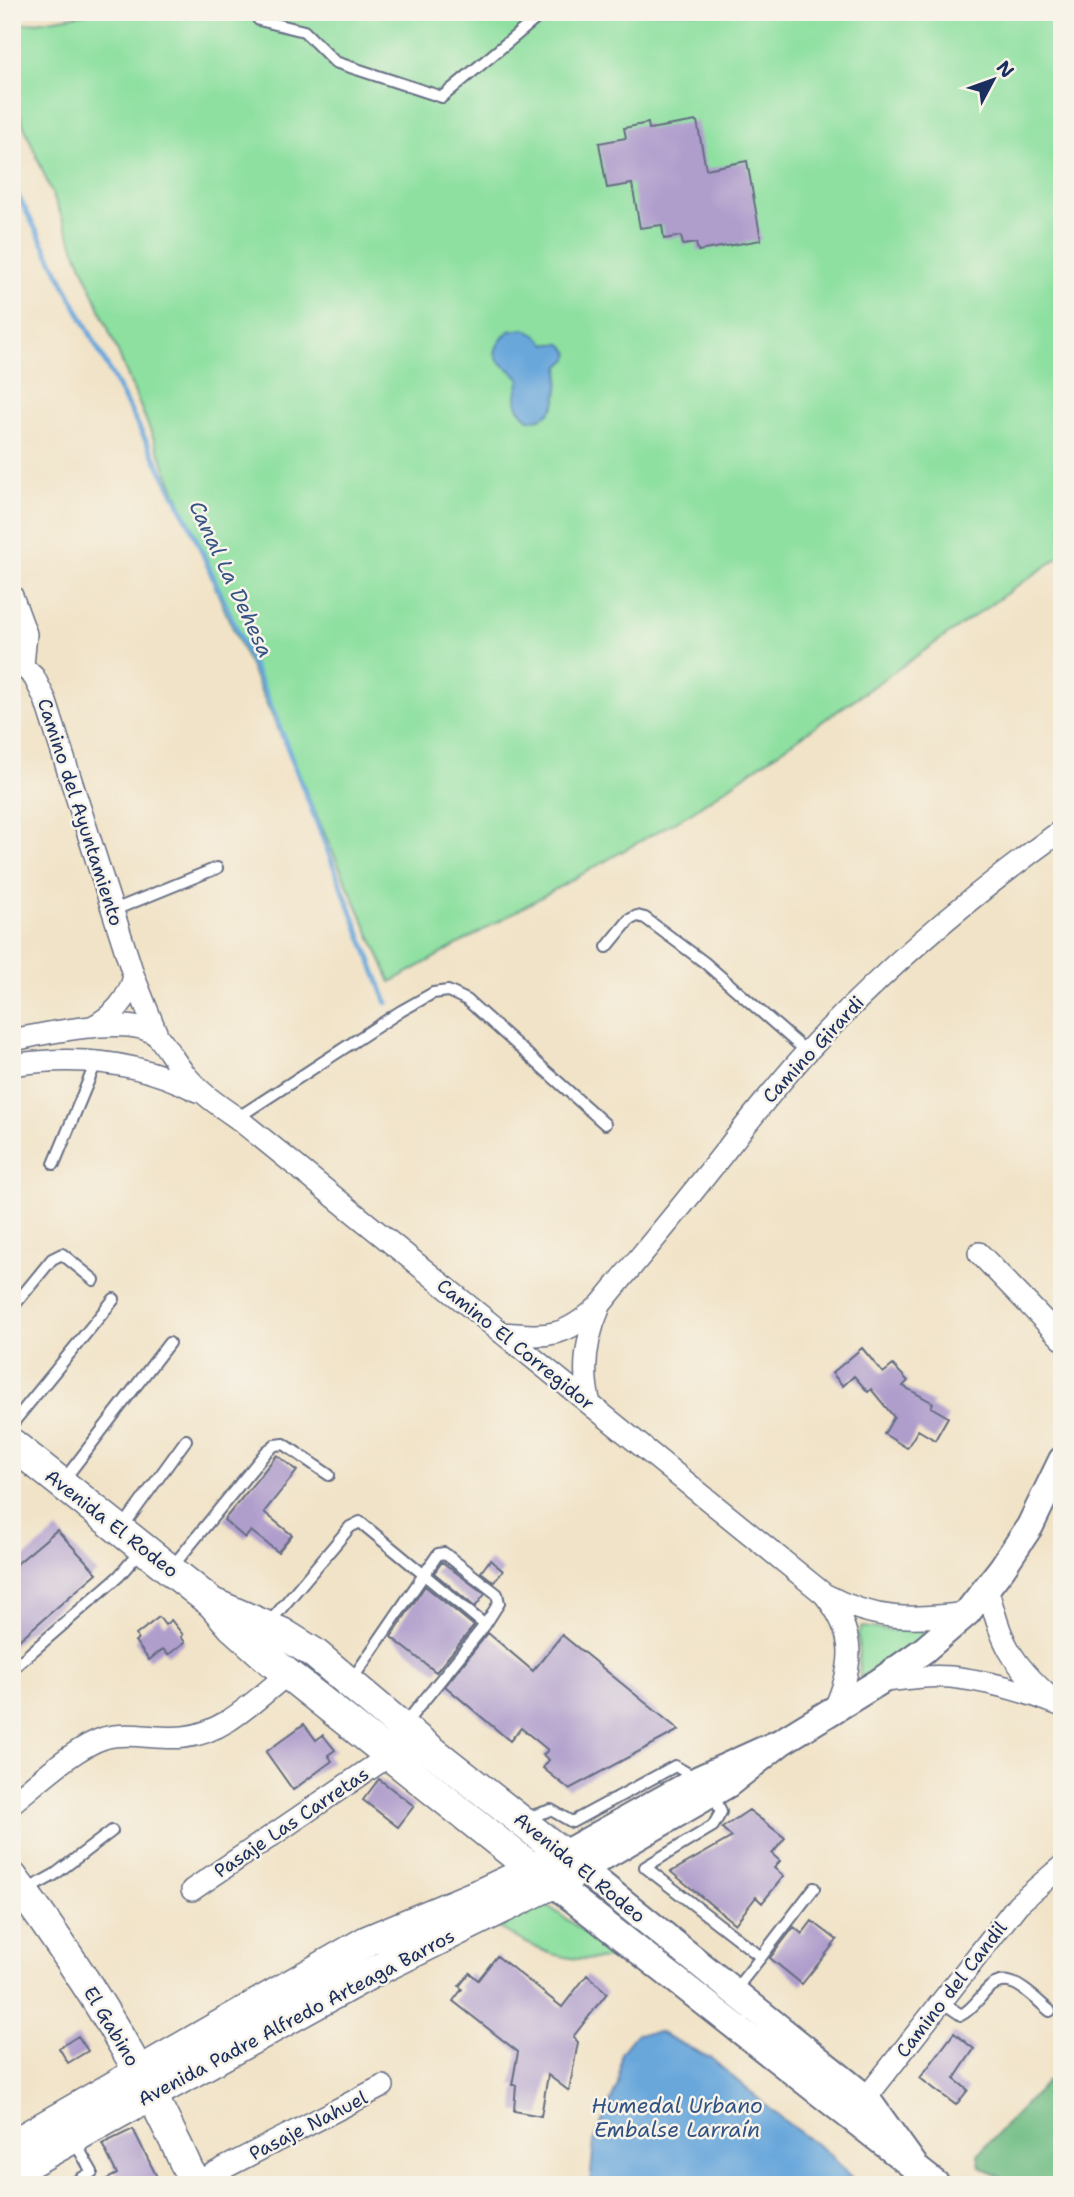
<svg xmlns="http://www.w3.org/2000/svg" width="1074" height="2197" font-family="'Shantell Sans',sans-serif">
  <style>
    .green { fill: #8ee0a0; stroke: #54887f; stroke-width: 2 }
    .forest { fill: #72be86; stroke: #467672; stroke-width: 2 }
    .water { fill: #69a7db; stroke: #426b9c; stroke-width: 2 }
    .lines { fill: none; stroke-linecap: round; stroke-linejoin: round }
    .stream { stroke: #69a7db; stroke-width: 5 }
    .building { fill: #af9dcc }
    .service-casing { stroke: #666e83; stroke-width: 14 }
    .minor-casing { stroke: #666e83; stroke-width: 24 }
    .tertiary-casing { stroke: #666e83; stroke-width: 30 }
    .secondary-casing { stroke: #666e83; stroke-width: 33 }
    .service { stroke: #fff; stroke-width: 10 }
    .minor { stroke: #fff; stroke-width: 21 }
    .tertiary { stroke: #fff; stroke-width: 26 }
    .secondary { stroke: #fff; stroke-width: 30 }
    .labels { text-anchor: middle; stroke-width: 5; stroke-linejoin: round; paint-order: stroke }
    .street-label { font-size: 19px; fill: #1b2f5e; stroke: #f7f3e8 }
    .water-label { font-size: 21px; font-style: italic; fill: #325384; stroke: #f7f3e8 }
  </style>
  <rect width="100%" height="100%" fill="#f7f3e8"/>
  <filter id="ink" filterUnits="userSpaceOnUse"><feTurbulence type="fractalNoise" baseFrequency=".0143" numOctaves="2"/><feDisplacementMap in="SourceGraphic" scale="14" xChannelSelector="R" yChannelSelector="G"/><feConvolveMatrix kernelMatrix="1 2 1 2 8 2 1 2 1" color-interpolation-filters="sRGB"/></filter>
  <filter id="wash" filterUnits="userSpaceOnUse"><feTurbulence type="fractalNoise" baseFrequency=".00686" numOctaves="4" result="noise"/><feDisplacementMap in="SourceGraphic" scale="28" xChannelSelector="R" yChannelSelector="G"/><feGaussianBlur stdDeviation="1.57" result="paint"/><feColorMatrix in="noise" values="0 0 0 0 0 0 0 0 0 0 0 0 0 0 0 0 0 1.4 0 .05"/><feComposite in="paint" operator="in"/></filter>
  <g filter="url(#wash)">
    <rect width="100%" height="100%" fill="#f1e3c7"/>
    <path class="green" d="M97,12H1062V555L692,812L391,982L226,613L12,97V26Z
      M862,1627L887,1630H921L923,1633L922,1636L895,1659L860,1678L858,1634Z
      M544,1903L619,1957C564,1965 544,1953 497,1927Z"/>
    <path class="forest" d="M1062,2066V2185H1037L1029,2179L1017,2185L980,2167L978,2154Z"/>
    <path class="water" d="M525,329L539,337L546,344H562L570,353L568,359L560,366C556,390 564,416 530,420C513,407 514,398 520,379C500,359 482,359 509,331Z
      M659,2032L712,2059L782,2119L831,2155L857,2185H590L594,2141L618,2084L621,2053L636,2034Z"/>
    <g class="lines">
      <path class="stream" d="M12,184L190,525L274,713L387,1003"/>
    </g>
    <g id="blocks">
      <path class="building" d="M697,121L706,169L747,161L761,240L698,251L696,243L683,245L681,236L664,239L662,225L640,228L632,184L607,188L599,143L626,138L624,128L648,123L649,129Z
        M862,1348L883,1373L893,1365L908,1381L903,1386L933,1403L931,1407L948,1417L935,1440L918,1430L907,1448L884,1434L894,1417L871,1389L868,1392L854,1376L843,1386L832,1373Z
        M277,1455L297,1471L264,1512L292,1535L278,1552L251,1531L245,1538L224,1520Z
        M57,1530L97,1573L12,1646V1568Z
        M490,1560L503,1571L494,1582L481,1572Z
        M442,1562L485,1594L475,1607L434,1573Z
        M425,1586L474,1626L436,1672L391,1637Z
        M159,1617L165,1625L171,1620L183,1635L181,1637L185,1642L168,1655L163,1649L149,1660L135,1641L138,1639L136,1635Z
        M488,1633L533,1671L562,1635L679,1730L569,1789L543,1768L549,1760L543,1755L548,1750L521,1728L510,1741L445,1686Z
        M304,1724L316,1740L323,1735L335,1750L328,1755L332,1761L293,1790L266,1752Z
        M379,1779L414,1806L398,1827L363,1800Z
        M749,1810L785,1838L772,1854L780,1861L774,1868L784,1876L762,1903L756,1897L735,1924L671,1872L732,1837L722,1828Z
        M812,1921L837,1940L802,1984L770,1958L794,1927L802,1934Z
        M497,1956L562,2007L587,1975L607,1993L573,2037L578,2042L569,2091L548,2075L541,2116L514,2111L516,2085H512L518,2052L453,2001L462,1989L459,1986L470,1973L478,1980Z
        M954,2033L974,2049L954,2079L968,2090L956,2105L920,2078Z
        M78,2036L88,2051L68,2063L59,2048Z
        M133,2129L161,2185H95L117,2174L102,2144Z"/>
    </g>
  </g>
  <g filter="url(#ink)">
    <use href="#blocks" fill-opacity="0" stroke="#666e83" stroke-width="2"/>
    <g class="lines">
      <defs>
        <path id="service" d="M252,12L259,20L304,31L335,62L442,97L544,12
          M114,910L217,868
          M607,947L629,920L637,916L645,918L704,962L807,1052
          M237,1118L401,1011L433,993L448,991L467,1000L605,1124
          M54,1164L97,1060
          M12,1308L52,1259L62,1254L94,1280
          M12,1424L114,1299
          M63,1481L169,1343
          M122,1528L186,1440
          M172,1567L267,1451L275,1445L284,1444L329,1475
          M268,1624L350,1527L360,1522L485,1625L404,1725
          M12,1669L119,1576L141,1550
          M351,1681L438,1554L444,1553L497,1594L499,1603L485,1625
          M714,1794L721,1812L713,1826L645,1867L761,1957L734,1991
          M526,1818L551,1810L572,1822L675,1766L696,1778
          M25,1891L54,1875L112,1831
          M761,1957L814,1888
          M942,2002L961,2015C971,2010 977,2001 985,1992C1008,1966 1030,1995 1050,2011
          M70,2185L92,2172L73,2139
          M905,2185L917,2169"/>
        <path id="minor" d="M12,596L26,634L23,665
          M12,656L34,677L45,699L134,977L158,1037
          M92,1027C114,1015 127,1001 134,977
          M12,1040C45,1034 136,1012 159,1038C168,1049 175,1062 184,1073C199,1092 218,1105 237,1118L824,1594C857,1634 854,1665 834,1710
          M12,1065C76,1055 139,1061 197,1091
          M979,1253L1062,1339
          M502,1333C550,1337 564,1338 601,1304C631,1267 662,1231 692,1193C730,1146 765,1098 806,1053C883,970 970,896 1062,830
          M590,1404C581,1370 586,1338 600,1306
          M987,1587C1002,1642 1008,1660 1051,1698
          M826,1595C875,1621 913,1620 967,1613
          M879,1682C903,1679 927,1675 951,1677C987,1681 1028,1692 1062,1706
          M12,1803C37,1783 75,1747 104,1738C130,1731 158,1740 184,1737C225,1733 257,1698 288,1674
          M192,1890L390,1755
          M862,2113L866,2098L1018,1904L1062,1866
          M195,2183L383,2086"/>
        <path id="tertiary" d="M781,1742L728,1784L582,1869L866,2098L917,2169
          M564,1854L699,1779L781,1742L879,1682L924,1650L967,1613L1002,1568L1030,1526L1062,1460
          M554,1884L937,2185"/>
        <path id="secondary" d="M12,1444L212,1603L232,1626L270,1660L516,1856L554,1884
          M12,1877C84,1973 147,2075 195,2185
          M12,2145L367,1941L484,1892L548,1862
          M12,2172L375,1971L582,1869L402,1727L314,1653L282,1633L212,1603"/>
      </defs>
      <use href="#service" class="service-casing"/>
      <use href="#minor" class="minor-casing"/>
      <use href="#tertiary" class="tertiary-casing"/>
      <use href="#secondary" class="secondary-casing"/>
      <use href="#service" class="service"/>
      <use href="#minor" class="minor"/>
      <use href="#tertiary" class="tertiary"/>
      <use href="#secondary" class="secondary"/>
    </g>
  </g>
  <g class="labels">
    <g class="street-label">
      <text transform="translate(81 812) rotate(72)" y="7">Camino del Ayuntamiento</text>
      <text transform="translate(813 1049) rotate(-47)" y="7">Camino Girardi</text>
      <text transform="translate(516 1344) rotate(39)" y="7">Camino El Corregidor</text>
      <text transform="translate(112 1523) rotate(38)" y="7">Avenida El Rodeo</text>
      <text transform="translate(291 1822) rotate(-34)" y="7">Pasaje Las Carretas</text>
      <text transform="translate(580 1867) rotate(39)" y="7">Avenida El Rodeo</text>
      <text transform="translate(951 1989) rotate(-52)" y="7">Camino del Candil</text>
      <text transform="translate(296 2017) rotate(-28)" y="7">Avenida Padre Alfredo Arteaga Barros</text>
      <text transform="translate(112 2026) rotate(59)" y="7">El Gabino</text>
      <text transform="translate(308 2125) rotate(-27)" y="7">Pasaje Nahuel</text>
    </g>
    <g class="water-label">
      <text transform="translate(231 579) rotate(65)" y="7">Canal La Dehesa</text>
      <text x="677" y="2113">Humedal Urbano<tspan x="677" dy="24">Embalse Larraín</tspan></text>
    </g>
  </g>
  <rect width="1074" height="2197" fill="none" stroke="#f7f3e8" stroke-width="42"/>
  <g transform="translate(993 80) rotate(49)" stroke="#f7f3e8" stroke-width="5" paint-order="stroke">
  <path d="M0-5L12 26L0 18L-12 26Z" fill="#1b2f5e"/>
  <text y="-10" font-size="19" font-weight="bold" text-anchor="middle" fill="#1b2f5e">N</text>
  </g>
</svg>
